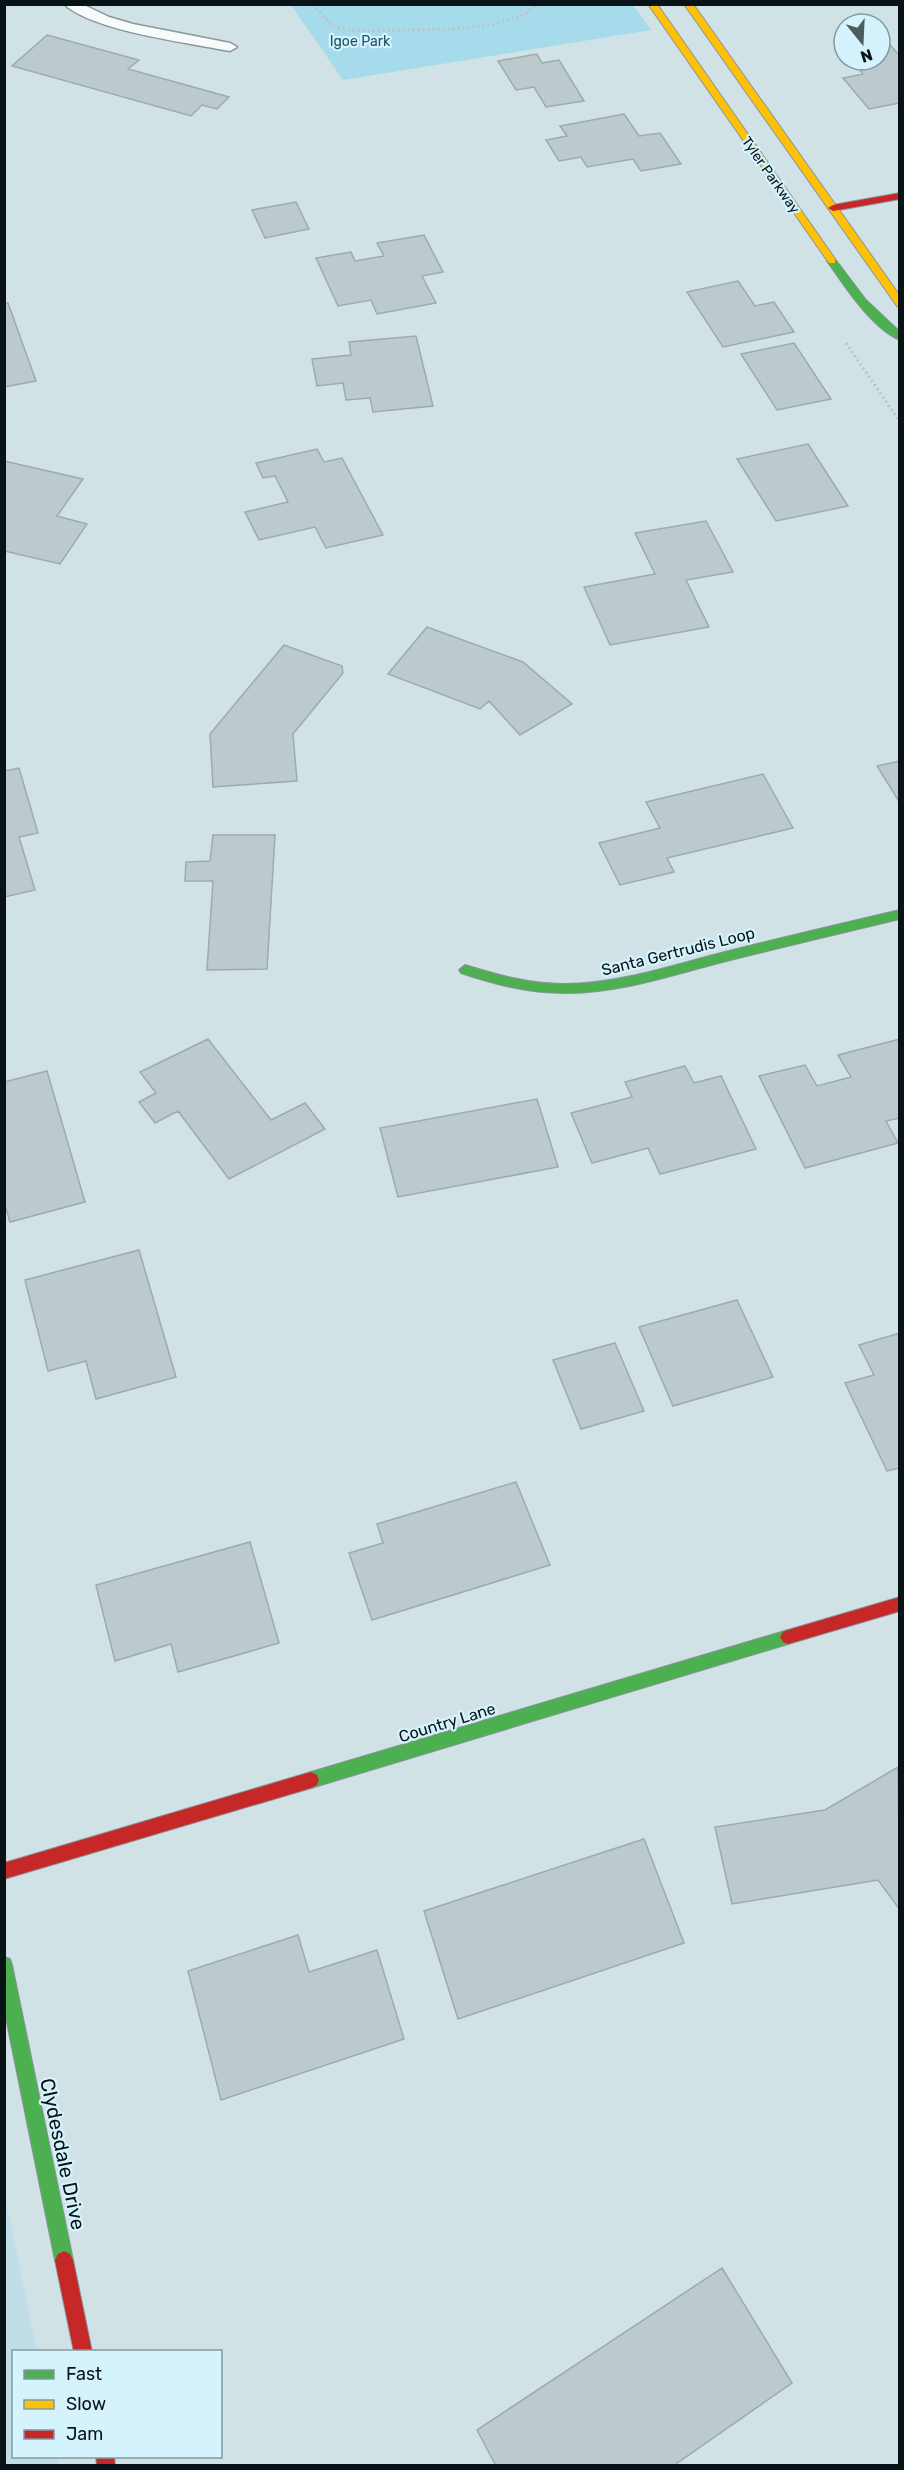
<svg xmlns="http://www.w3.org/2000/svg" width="904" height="2470" font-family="Rubik,sans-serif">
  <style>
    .built { fill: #c1dee8 }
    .green { fill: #a6dbeb }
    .building { fill: #bcc9cd; stroke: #9daaae; stroke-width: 1.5 }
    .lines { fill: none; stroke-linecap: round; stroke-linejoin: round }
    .lane-casing { stroke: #89969a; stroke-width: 3 }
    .fast-casing { stroke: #89969a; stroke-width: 2 }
    .slow-casing { stroke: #89969a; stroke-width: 2 }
    .jam-casing { stroke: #89969a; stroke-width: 2 }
    .path { stroke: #bdc3c4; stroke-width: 3; stroke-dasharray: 2 3; stroke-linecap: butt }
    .lane { fill: #f8fbfb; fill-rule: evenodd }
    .fast { fill: #4caf50; fill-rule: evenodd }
    .slow { fill: #ffc107; fill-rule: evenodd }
    .jam { fill: #c62828; fill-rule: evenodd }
    .labels { text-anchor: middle; stroke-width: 4.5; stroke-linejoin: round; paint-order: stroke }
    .far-park-label { font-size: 14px; fill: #205361; stroke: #d5f3fd }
    .far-street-label { font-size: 14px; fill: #081316; stroke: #d5f3fd }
    .street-label { font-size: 16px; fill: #081316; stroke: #d5f3fd }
    .near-street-label { font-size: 20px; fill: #081316; stroke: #d5f3fd }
  </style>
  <rect width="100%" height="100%" fill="#d1e2e7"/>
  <path class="built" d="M4,2191L37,2351L14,2352V2456L58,2457L59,2465H5Z"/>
  <path class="green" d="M291,5H633L651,30L343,80Z"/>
  <path class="building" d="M47,35L139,60L128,69L229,97L217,109L202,105L191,116L12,66Z
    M889,44L900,56V103L869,109L843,78L863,74L851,60H880V46Z
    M537,54L542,63L559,60L584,101L546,107L534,87L516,90L498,61Z
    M624,114L639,136L660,133L681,164L641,171L633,159L587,167L581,157L559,161L546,140L567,136L560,126Z
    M296,202L309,229L265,238L252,210Z
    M424,235L443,272L422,276L436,303L377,314L371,300L338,306L316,258L351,252L355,261L384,256L377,243Z
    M738,281L755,306L774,302L794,332L723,347L687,292Z
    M8,303L36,381L4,387V304Z
    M416,336L433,406L373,412L370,398L346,400L343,383L317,386L312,359L351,355L349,342Z
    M794,343L831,399L777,410L741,354Z
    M808,444L848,506L776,521L737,459Z
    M317,449L324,462L342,458L383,535L326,548L315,527L259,540L245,512L288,502L275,476L263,478L256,463Z
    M4,461L83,479L57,516L87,524L60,564L4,551Z
    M706,521L733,572L686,580L709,627L610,645L584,587L655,574L635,533Z
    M427,627L523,662L572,704L520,735L489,701L480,709L388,674Z
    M284,645L342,666L343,673L293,734L297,781L213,787L210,734Z
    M900,761V803L877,766Z
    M19,768L38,833L19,837L35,890L4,897V771Z
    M763,774L793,828L667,858L674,872L620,885L599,843L660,828L646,802Z
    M213,835H275L267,969L207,970L213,881H185L186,862L210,861Z
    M208,1039L271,1120L305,1103L325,1129L229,1179L178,1111L155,1123L139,1102L156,1093L140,1072Z
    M900,1039V1118L886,1121L898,1143L805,1168L759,1076L805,1065L817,1086L851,1077L838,1055Z
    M685,1066L694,1083L721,1076L756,1149L660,1174L648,1148L592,1163L571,1113L632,1097L625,1082Z
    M47,1071L85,1202L10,1222L4,1202V1082Z
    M537,1099L558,1167L398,1197L380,1128Z
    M139,1250L176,1377L96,1399L86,1361L48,1371L25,1280Z
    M737,1300L773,1377L673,1406L639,1327Z
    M900,1333V1468L887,1471L845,1383L874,1375L859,1345Z
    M615,1343L644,1411L581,1429L553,1360Z
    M516,1482L550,1565L372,1620L349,1553L383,1543L377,1524Z
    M250,1542L279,1643L178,1672L171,1644L115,1661L96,1585Z
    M898,1767L900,1910L878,1880L732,1904L715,1827L825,1810Z
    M644,1839L684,1943L458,2019L424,1911Z
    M298,1935L309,1972L377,1950L404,2039L221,2100L188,1971Z
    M722,2268L792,2383L673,2466H496L477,2430Z"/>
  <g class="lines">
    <defs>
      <path id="lane" d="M64,4H82L109,17L133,24L230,43L237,47L230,51C190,43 92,31 64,4Z"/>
      <path id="fast" d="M829,259H835L866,300L900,332V340C871,328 844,285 827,261Z
        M900,910V919C841,933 782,947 723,962C671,975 617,994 563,993C527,993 494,984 461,973L459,970L465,965C498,975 529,984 564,984C617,984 670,966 721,953C780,938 840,924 900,910Z
        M788,1630L793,1632L796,1637L793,1642L788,1644L311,1788L305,1785L303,1780L305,1775L311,1772Z
        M4,1957L10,1959L12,1965L73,2260L70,2266L64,2269L58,2266L55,2260L4,2008Z"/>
      <path id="slow" d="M648,4H657L835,259V263H829Z
        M684,4H693L900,296V307L897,306Z"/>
      <path id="jam" d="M900,193V199L833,211L828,208L833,205Z
        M900,1597V1611L788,1644L783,1642L780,1637L783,1632L788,1630Z
        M311,1772L317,1775L319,1780L317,1785L311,1788L4,1879V1863Z
        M64,2251L70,2254L73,2260L92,2352H74L55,2260L58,2254Z
        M96,2456H114L115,2466H97Z"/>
    </defs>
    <use href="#lane" class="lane-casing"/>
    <use href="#fast" class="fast-casing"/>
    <use href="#slow" class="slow-casing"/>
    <use href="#jam" class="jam-casing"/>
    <path class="path" d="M313,4L331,25L349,30L365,31L449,29L491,25L526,14L537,4
      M846,343L900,422"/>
    <use href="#lane" class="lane"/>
    <use href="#fast" class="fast"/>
    <use href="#slow" class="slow"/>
    <use href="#jam" class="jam"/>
  </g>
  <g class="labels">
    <g class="far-park-label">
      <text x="360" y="46">Igoe Park</text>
    </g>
    <g class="far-street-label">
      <text transform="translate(771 175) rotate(55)" y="5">Tyler Parkway</text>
    </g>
    <g class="street-label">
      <text transform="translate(678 951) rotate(-14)" y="6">Santa Gertrudis Loop</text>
      <text transform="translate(447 1722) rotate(-17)" y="6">Country Lane</text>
    </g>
    <g class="near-street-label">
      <text transform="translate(63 2154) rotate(78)" y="7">Clydesdale Drive</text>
    </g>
  </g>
  <rect width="904" height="2470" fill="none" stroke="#081316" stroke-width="12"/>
  <rect x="12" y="2350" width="210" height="108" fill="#d5f3fd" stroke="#8399a1" stroke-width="1.5"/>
  <rect x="24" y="2370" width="30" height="9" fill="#4caf50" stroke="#8399a1" stroke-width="1.5"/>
  <text x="66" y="2380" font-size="18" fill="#081316">Fast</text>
  <rect x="24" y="2400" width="30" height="9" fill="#ffc107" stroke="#8399a1" stroke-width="1.5"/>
  <text x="66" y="2410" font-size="18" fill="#081316">Slow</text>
  <rect x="24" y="2430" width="30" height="9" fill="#c62828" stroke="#8399a1" stroke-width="1.5"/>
  <text x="66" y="2440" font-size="18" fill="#081316">Jam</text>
  <g transform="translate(862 42) rotate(162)"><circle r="28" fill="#d5f3fd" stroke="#8399a1" stroke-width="1.5"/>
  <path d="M0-4.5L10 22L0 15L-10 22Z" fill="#4e5b5f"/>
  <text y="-9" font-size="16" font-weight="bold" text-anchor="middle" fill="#081316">N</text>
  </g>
</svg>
